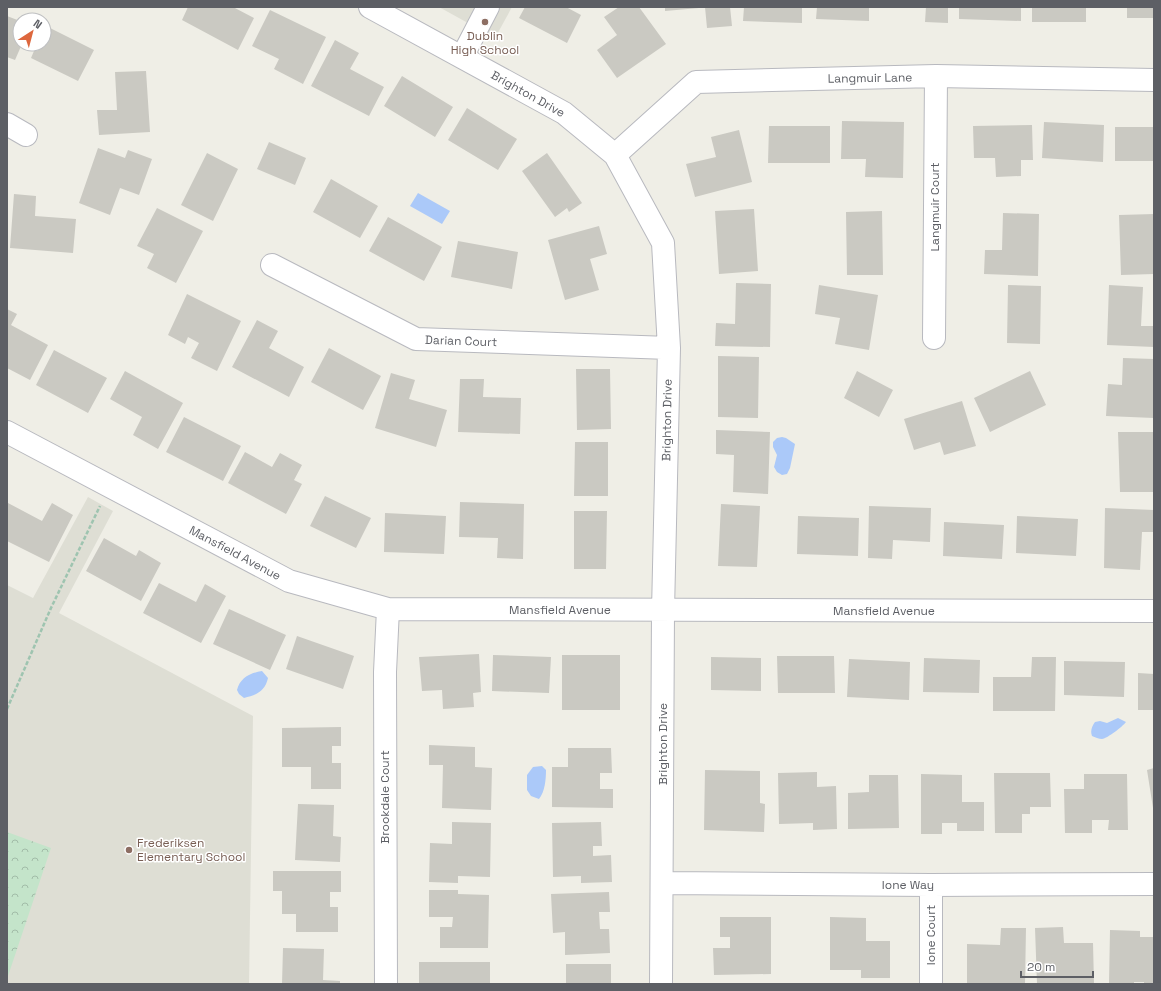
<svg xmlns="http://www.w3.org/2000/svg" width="1161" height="991" font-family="'Space Grotesk',sans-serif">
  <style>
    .education { fill: #deded4 }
    .park { fill: url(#park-crowns) }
    .water { fill: #abc9f9 }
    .building { fill: #cac9c2 }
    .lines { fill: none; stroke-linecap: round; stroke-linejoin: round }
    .minor-casing { stroke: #b8b9bf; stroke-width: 24 }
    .path { stroke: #9ec4b0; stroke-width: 2.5; stroke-dasharray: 4 2; stroke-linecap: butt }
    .minor { stroke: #fff; stroke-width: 22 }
    .education-dot { fill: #8d6e63; stroke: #fff; stroke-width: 1.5 }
    .labels { text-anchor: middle; stroke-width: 3; stroke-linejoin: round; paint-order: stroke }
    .education-label { font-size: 12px; fill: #785e54; stroke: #fff }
    .street-label { font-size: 12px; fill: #5d5f65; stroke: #fff }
  </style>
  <defs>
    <pattern id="park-crowns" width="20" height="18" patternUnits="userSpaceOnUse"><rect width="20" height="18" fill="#c4e4ca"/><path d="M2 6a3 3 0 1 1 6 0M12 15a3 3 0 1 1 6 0" fill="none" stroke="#a2bca8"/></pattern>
  </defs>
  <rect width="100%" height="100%" fill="#efeee6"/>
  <path class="education" d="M439,7H512L495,38Z
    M88,497L113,511L59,613L253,716L249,984H7V585L33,598Z"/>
  <path class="park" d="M7,832L51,848L7,979Z"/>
  <path class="water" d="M418,193L450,211L442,224L410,206Z
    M782,437L786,438L795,444L790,468L787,474L782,475L777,472L774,467L777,455L773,447V442L777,438Z
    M262,671L268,678C265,691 257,695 244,698L239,694L237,690C240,678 250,673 262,671Z
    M1118,718L1126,722C1122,727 1108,738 1102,739C1099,739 1095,737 1092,736C1090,731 1092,726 1095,722L1100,721L1107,723Z
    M542,766L546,770C546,779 545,792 539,799L531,796L527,790V775L533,767Z"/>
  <path class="building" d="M188,7H233L254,18L238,50L182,20Z
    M525,7H566L581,15L567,43L519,18Z
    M619,7H639L666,44L617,78L597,50L617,35L604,17Z
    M665,7H699V8L665,11Z
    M705,7H730L732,26L707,28Z
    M744,7H802V23L743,21Z
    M817,7H869V21L816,19Z
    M926,7H948V23L925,22Z
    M959,7H1021V21L959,19Z
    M1032,7H1086V22H1032Z
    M1127,7H1154V18H1127Z
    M270,10L326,37L303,84L274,69L279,59L252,46Z
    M7,16L20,21V44H22L15,60L7,57Z
    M46,26L94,50L78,81L31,58L37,44H44V30Z
    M335,40L359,53L350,69L384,87L369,116L311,86Z
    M146,71L150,132L99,135L97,110H117L115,72Z
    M402,76L453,107L435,137L384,106Z
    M467,108L517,139L498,170L448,140Z
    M842,121L904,122L903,178L865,177L866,159H841Z
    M1044,122L1104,125L1103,162L1042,158Z
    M1032,125L1033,160H1021V176L996,177L995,158H974L973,126Z
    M769,126H830V163H768Z
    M1115,127H1154V161H1115Z
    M739,130L752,182L695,197L686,164L716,157L711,137Z
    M269,142L306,158L295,185L257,169Z
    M98,148L125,158L128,150L152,159L139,195L120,188L110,215L79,203Z
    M207,153L238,169L213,221L181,205Z
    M547,153L582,203L569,212L567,208L555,217L522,171Z
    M331,179L378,206L360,238L313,212Z
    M14,194L36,196L35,216L76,219L73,253L10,248Z
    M157,208L203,231L176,283L147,268L154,254L137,246Z
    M754,209L758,271L719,274L715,211Z
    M882,211L883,275H847L846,212Z
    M1003,213L1039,214L1038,276L984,274L985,250H1002Z
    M1154,214V274L1121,275L1119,215Z
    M388,217L442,247L424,281L369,251Z
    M599,226L607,254L590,259L599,290L565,300L548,240Z
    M458,241L518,252L512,289L451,277Z
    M736,283L771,284L770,347L715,346L716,323L735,324Z
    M819,285L878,295L869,350L835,344L840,318L815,314Z
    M1008,285L1041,286L1040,344L1007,343Z
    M1109,285L1143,287L1141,326H1154V347L1107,345Z
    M187,294L241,321L217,371L191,358L199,343L188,337L185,344L168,335Z
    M7,309L17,314L11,325L48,345L30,380L7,368Z
    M257,320L278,331L269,348L304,367L289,397L232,367Z
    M329,348L381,376L363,410L311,382Z
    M54,350L107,378L88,413L36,385Z
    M718,356L759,357L758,418L718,417Z
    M1123,358L1154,359V418L1106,416L1108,384L1122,385Z
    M576,369H610L611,429L577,430Z
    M125,371L183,403L158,449L133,435L142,417L110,399Z
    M857,371L893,390L879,417L844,398Z
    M1030,371L1046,405L990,432L974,398Z
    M391,373L415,380L409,399L447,410L436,447L375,428Z
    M460,379H484L483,397L521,398L520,434L458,432Z
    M962,401L976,446L944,455L940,442L914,450L904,419Z
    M184,417L241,446L223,481L166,452Z
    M716,430L770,432L768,494L733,492L734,455L716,454Z
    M1118,432H1154V492H1120Z
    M575,442H608V496H574Z
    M245,452L272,467L280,453L302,465L294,480L302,484L286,514L228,483Z
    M325,496L371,518L356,548L310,526Z
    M460,502L524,504L523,559L497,558L498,538L459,537Z
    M8,503L42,521L52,503L73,515L49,562L7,541Z
    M721,504L760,506L757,567L718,566Z
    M869,506L931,508L930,542L893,540L892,559L868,558Z
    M1105,508L1154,510V532H1142L1140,570L1104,568Z
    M574,511H607L606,569H574Z
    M385,513L446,516L444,554L384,552Z
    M798,516L859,518L858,556L797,554Z
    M1017,516L1078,519L1076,556L1016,553Z
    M944,522L1004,525L1002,559L943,556Z
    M104,538L136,556L139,550L161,563L141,601L86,571Z
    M159,583L196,602L205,584L226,596L201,643L143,613Z
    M229,609L286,635L270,670L213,644Z
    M297,636L354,656L343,689L286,669Z
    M479,654L481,692L473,693L474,707L443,709L442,690L422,691L419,657Z
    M493,655L551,657L549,693L492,691Z
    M562,655H620V710H562Z
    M777,656H834L835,693H778Z
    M711,657L761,658V691L711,690Z
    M1032,657H1056L1055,711H993V677H1031Z
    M924,658L980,660L979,693L923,692Z
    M849,659L910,662L909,700L847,697Z
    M1064,661L1125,662L1124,697L1064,695Z
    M1138,673L1154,674V710H1138Z
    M341,727V746H332V763H341V789H311V767H282V728Z
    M429,745L475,747V767L492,768L491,810L442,808L443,765H429Z
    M568,748H611L612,773H600V789H613V808L552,807V767H568Z
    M1154,768V808H1153L1147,770Z
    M705,770L760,771V803L765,804L764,832L704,830Z
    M817,772V787L836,786L837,829L813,830V823L779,824L778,773Z
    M994,773H1050L1051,807H1030V814H1022V833H995Z
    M921,774L962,775V802H984V831H957V823H942V834H921Z
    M1084,774H1127L1128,830H1108L1109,820H1092V833H1065L1064,789H1084Z
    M869,775H898L899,828L848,829V793L869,792Z
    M298,804L334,805L333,836L341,837L340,862L295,860Z
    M452,822L491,823L490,877L458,876V883L429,882L430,843L452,844Z
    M601,822L602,846H593V856L611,855L612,882L581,883V876L553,877L552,823Z
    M273,871H341V892H330V907H338V932H296V914H282V891H273Z
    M429,890H458V894L489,895L488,948H440V927H452L453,917H429Z
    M609,892L610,912H599L600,929H609L610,953L565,955V932L553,933L551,894Z
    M720,917H771V974L714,975L713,948H730V937H720Z
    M830,917L866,918V941H890V978H861V970H830Z
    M1063,927L1064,943H1093L1094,984H1037L1035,928Z
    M1001,928H1026L1025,984H967V944L1000,945Z
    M1110,930L1140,931V937H1154V984H1144V982H1134V984H1109Z
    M283,948L324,949L323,980L340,981V984H282Z
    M419,962H490V984H419Z
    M566,964H611V984H566Z"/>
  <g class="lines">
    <defs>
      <path id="minor" d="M370,7L564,113L615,155L663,243L669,348L663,611L661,984
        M462,57L488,7
        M7,124L26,135
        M615,155L696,82L936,76L1154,80
        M272,265L416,339L669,348
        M934,338L936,76
        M7,432L289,581L388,609L1154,611
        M663,883L931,885L1154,884
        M386,984L385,672L388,609
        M931,984V885"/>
    </defs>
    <use href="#minor" class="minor-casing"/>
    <path class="path" d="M7,709L51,608L100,506"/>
    <use href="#minor" class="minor"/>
  </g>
  <g class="education-dot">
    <circle cx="485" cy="22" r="4"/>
    <circle cx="129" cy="850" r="4"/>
  </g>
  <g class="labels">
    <g class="education-label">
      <text x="485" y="40">Dublin<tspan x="485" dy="14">High School</tspan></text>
      <text x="137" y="847" text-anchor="start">Frederiksen<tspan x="137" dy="14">Elementary School</tspan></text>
    </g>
    <g class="street-label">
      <text transform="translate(870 78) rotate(-1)" y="4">Langmuir Lane</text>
      <text transform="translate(528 94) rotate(29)" y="4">Brighton Drive</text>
      <text transform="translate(935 207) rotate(-90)" y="4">Langmuir Court</text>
      <text transform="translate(461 341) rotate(2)" y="4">Darian Court</text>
      <text transform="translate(667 420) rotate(-89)" y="4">Brighton Drive</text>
      <text transform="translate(235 553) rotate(28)" y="4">Mansfield Avenue</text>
      <text x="560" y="614">Mansfield Avenue</text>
      <text x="884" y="615">Mansfield Avenue</text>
      <text transform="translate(663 744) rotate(-90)" y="4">Brighton Drive</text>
      <text transform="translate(385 797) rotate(-90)" y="4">Brookdale Court</text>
      <text x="908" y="889">Ione Way</text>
      <text transform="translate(931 935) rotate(-90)" y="4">Ione Court</text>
    </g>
  </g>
  <rect width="1161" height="991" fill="none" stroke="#5d5f65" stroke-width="16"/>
  <g transform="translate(32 32) rotate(36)"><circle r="19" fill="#ffffff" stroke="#bebfc1"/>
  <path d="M0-3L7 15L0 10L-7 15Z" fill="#dd673d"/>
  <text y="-6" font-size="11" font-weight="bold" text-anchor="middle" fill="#5d5f65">N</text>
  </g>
  <path d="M1021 971v6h72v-6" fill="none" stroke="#5d5f65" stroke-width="2"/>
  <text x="1027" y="971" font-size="12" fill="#5d5f65" stroke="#ffffff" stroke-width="3" paint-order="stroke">20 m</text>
</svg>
